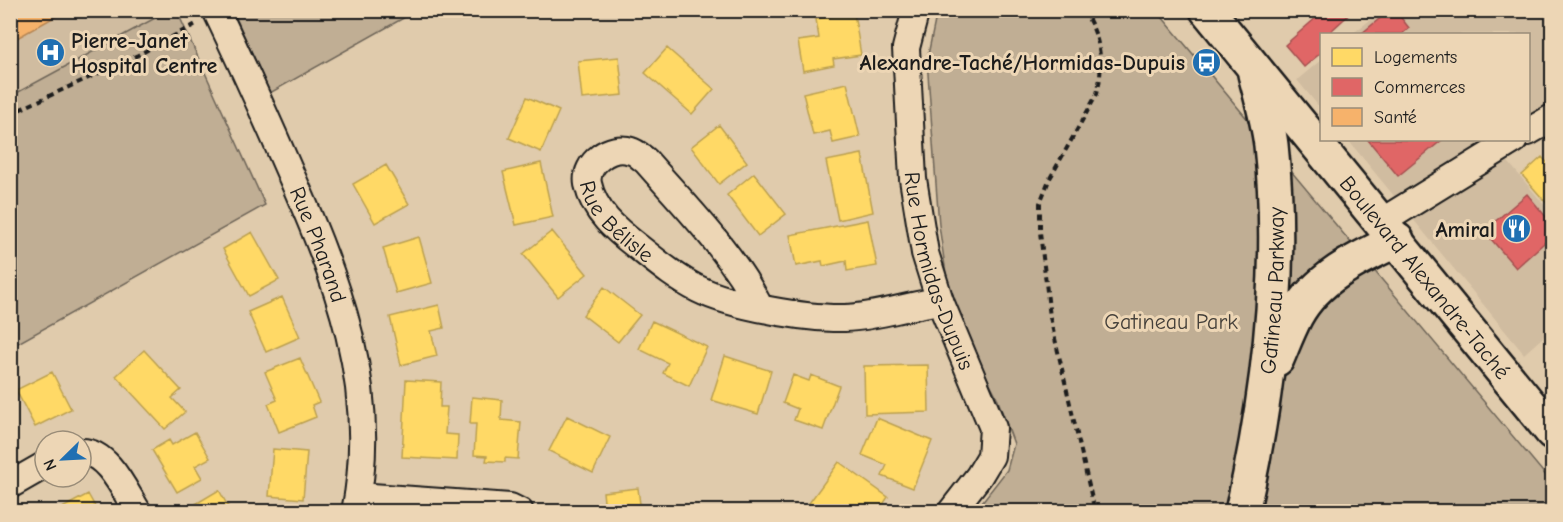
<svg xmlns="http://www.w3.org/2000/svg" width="1563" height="522" font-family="'Comic Neue',sans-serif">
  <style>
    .built { fill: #d0bca0 }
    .green { fill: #c0ae94; stroke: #6e6558; stroke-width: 1.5 }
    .homes { fill: #ffd966; stroke: #bba050; stroke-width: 1.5 }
    .shops { fill: #e06666; stroke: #a55050; stroke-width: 1.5 }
    .health { fill: #f6b26b; stroke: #b58553; stroke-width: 1.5 }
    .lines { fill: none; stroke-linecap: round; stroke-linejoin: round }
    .street-casing { stroke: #1c1c1c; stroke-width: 30 }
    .secondary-casing { stroke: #1c1c1c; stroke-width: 38 }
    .path { stroke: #1c1c1c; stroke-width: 4; stroke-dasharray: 6 4.5; stroke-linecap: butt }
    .street { stroke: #edd6b5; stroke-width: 26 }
    .secondary { stroke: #edd6b5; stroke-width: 33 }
    .labels { text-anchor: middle; stroke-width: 6; stroke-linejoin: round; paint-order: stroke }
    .poi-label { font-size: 22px; font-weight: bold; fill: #1c1c1c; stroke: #edd6b5; text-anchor: end }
    .street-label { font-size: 22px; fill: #1c1c1c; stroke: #edd6b5 }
    .park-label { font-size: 22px; fill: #45403a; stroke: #edd6b5 }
  </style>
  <rect width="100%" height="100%" fill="#e0cbac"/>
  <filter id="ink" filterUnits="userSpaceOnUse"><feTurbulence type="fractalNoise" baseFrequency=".0167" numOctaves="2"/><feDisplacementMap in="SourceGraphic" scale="12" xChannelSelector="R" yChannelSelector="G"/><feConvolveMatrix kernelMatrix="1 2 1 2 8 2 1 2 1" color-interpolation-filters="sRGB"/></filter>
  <g filter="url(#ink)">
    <path class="built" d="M11,11H168L11,96Z
      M1382,11H1552V119L1529,133L1528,34H1352Z
      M1321,60V109L1297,80Z
      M1348,140H1518L1499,151L1552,214V329L1524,354Z"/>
    <path class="green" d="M168,11H177L265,205L11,347V96Z
      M233,11H416L270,93Z
      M937,11H1157L1552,483V511H975L1007,470L1014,444L996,395L951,308L939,225L927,60Z"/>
    <path class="homes" d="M854,13L861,55L833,59L834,65L803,71L798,41L819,38L816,19Z
      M667,48L714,89L692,114L645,73Z
      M619,57L623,95L582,99L578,61Z
      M847,83L860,137L833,143L830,131L813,135L803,93Z
      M527,97L559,111L541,152L509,138Z
      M719,125L747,162L719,184L691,147Z
      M862,154L873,212L838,220L826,161Z
      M1542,157L1552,168V203L1549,206L1522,175Z
      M541,163L553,217L516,225L503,172Z
      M386,165L409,204L375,223L353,184Z
      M754,173L786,214L758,236L727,195Z
      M868,220L877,266L847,271L846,261L823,266L822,261L796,266L790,235Z
      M552,231L587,274L558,297L523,254Z
      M252,232L279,280L249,296L223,249Z
      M419,237L432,283L396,293L383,248Z
      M604,287L640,315L618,342L583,315Z
      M282,297L300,337L266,352L248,312Z
      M439,305L444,328L431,331L437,356L401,365L390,317Z
      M652,321L707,347L689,386L663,373L668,363L639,349Z
      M144,350L181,390L172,398L185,412L165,429L116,376Z
      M725,356L771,371L758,414L711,400Z
      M300,358L319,402L312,405L316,417L279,432L268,404L277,400L265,372Z
      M928,365L929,412L865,414L864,366Z
      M52,372L71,409L35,427L16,390Z
      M793,375L809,381L811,375L839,386L823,430L794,420L798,409L783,403Z
      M406,380L441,382L440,407H447L445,434L458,435L457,460L402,457Z
      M472,397L502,400L501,420L521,422L518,459L505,458V462L486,461L487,456L474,455L476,424H470Z
      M567,416L610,437L593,473L549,451Z
      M877,418L932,441L913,488L882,476L887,465L862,455Z
      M195,432L210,458L195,466L202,478L177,492L152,450L169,440L172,445Z
      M273,449L307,452L303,499L269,496Z
      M839,462L888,497L878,512L804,510Z
      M638,488L641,512H605L603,492Z
      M219,490L231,512H182Z
      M88,494L98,512H55Z"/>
    <path class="shops" d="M1313,10H1354L1331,31L1334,34H1322V52L1304,67L1285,45L1318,16Z
      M1390,10H1395L1409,28L1402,34H1361Z
      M1368,140H1442L1398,176Z
      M1527,194L1552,224V236L1516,268L1484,231Z"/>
    <path class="health" d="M10,10H67L10,42Z"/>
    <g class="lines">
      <defs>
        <g id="street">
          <path id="s1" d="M216,10C241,62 265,115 288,168C337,279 380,387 355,512"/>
          <path id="s2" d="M916,10L906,48L913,179L925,253L940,301L993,428L991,456L979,476L951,512"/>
          <path d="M1528,132L1552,118"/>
          <path d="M1381,222L1514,140"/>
          <path id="s3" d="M759,306C731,251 686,207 646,161C642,158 636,152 631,151C611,144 584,163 588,184C594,212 616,230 638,247C657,262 676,278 698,289C732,306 807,319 845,318C877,317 909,305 940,301"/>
          <path d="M81,452C108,451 125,492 138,512"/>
          <path d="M10,485L45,465"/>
          <path d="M358,496L510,507L520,512"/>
        </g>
        <g id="secondary">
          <path id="s4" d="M1207,10L1552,432"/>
          <path d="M1277,359C1283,345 1289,329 1296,316C1317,277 1359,258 1397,240"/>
          <path id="s5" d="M1242,512C1269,393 1284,267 1271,145C1268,121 1261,97 1255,74"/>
        </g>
      </defs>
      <use href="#street" class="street-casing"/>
      <use href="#secondary" class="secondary-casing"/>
      <path class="path" d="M1083,10C1101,36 1104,65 1097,94L1049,180L1040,203V232L1050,317L1095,512
        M10,114L138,55L198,23"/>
      <use href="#street" class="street"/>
      <use href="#secondary" class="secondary"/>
    </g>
  </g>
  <defs>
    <symbol id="hospital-disc" viewBox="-11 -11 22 22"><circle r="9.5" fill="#1f6fb2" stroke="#edd6b5"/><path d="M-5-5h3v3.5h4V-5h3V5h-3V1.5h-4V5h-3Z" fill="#fff"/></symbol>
    <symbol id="bus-disc" viewBox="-11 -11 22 22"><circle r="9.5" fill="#1f6fb2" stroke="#edd6b5"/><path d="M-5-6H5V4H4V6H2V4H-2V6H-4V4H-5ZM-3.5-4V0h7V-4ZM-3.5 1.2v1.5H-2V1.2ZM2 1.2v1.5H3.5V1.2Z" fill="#fff"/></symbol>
    <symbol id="restaurant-disc" viewBox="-11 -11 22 22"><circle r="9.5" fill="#1f6fb2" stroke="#edd6b5"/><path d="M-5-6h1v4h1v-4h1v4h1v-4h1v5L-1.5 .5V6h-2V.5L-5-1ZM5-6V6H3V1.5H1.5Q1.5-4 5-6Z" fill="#fff"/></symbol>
  </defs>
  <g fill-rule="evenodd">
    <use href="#hospital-disc" x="34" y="36" width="33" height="33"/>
    <use href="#bus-disc" x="1190" y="46" width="33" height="33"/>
    <use href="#restaurant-disc" x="1500" y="212" width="33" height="33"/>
  </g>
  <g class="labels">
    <g class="poi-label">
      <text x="71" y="48" text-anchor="start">Pierre-Janet<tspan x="71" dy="25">Hospital Centre</tspan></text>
      <text x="1185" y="70">Alexandre-Taché/Hormidas-Dupuis</text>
      <text x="1495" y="237">Amiral</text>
    </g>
    <g class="street-label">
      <text dy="8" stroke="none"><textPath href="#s3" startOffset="314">Rue Bélisle</textPath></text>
      <text dy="8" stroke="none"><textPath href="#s1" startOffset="256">Rue Pharand</textPath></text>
      <text dy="8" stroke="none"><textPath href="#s2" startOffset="266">Rue Hormidas-Dupuis</textPath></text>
      <text dy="8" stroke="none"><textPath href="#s4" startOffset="345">Boulevard Alexandre-Taché</textPath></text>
      <text dy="8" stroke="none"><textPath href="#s5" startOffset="224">Gatineau Parkway</textPath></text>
    </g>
    <g class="park-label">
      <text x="1171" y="329">Gatineau Park</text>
    </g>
  </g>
  <rect width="1563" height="522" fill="none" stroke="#edd6b5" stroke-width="36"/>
  <rect x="18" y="18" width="1527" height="486" fill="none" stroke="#1c1c1c" stroke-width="2" filter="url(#ink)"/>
  <rect x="1320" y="33" width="210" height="108" fill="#edd6b5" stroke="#998c78" stroke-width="1.5"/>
  <rect x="1332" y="48" width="30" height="18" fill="#ffd966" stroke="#998c78" stroke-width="1.5"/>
  <text x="1374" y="63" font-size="18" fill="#1c1c1c">Logements</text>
  <rect x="1332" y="78" width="30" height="18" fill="#e06666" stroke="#998c78" stroke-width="1.5"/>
  <text x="1374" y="93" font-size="18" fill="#1c1c1c">Commerces</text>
  <rect x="1332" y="108" width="30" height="18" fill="#f6b26b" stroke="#998c78" stroke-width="1.5"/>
  <text x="1374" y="123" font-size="18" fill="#1c1c1c">Santé</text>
  <g transform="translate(63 459) rotate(246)"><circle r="28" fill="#edd6b5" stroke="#998c78" stroke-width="1.5"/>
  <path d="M0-4.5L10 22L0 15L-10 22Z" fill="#1f6fb2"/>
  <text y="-9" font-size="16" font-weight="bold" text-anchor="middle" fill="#1c1c1c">N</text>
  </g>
</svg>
